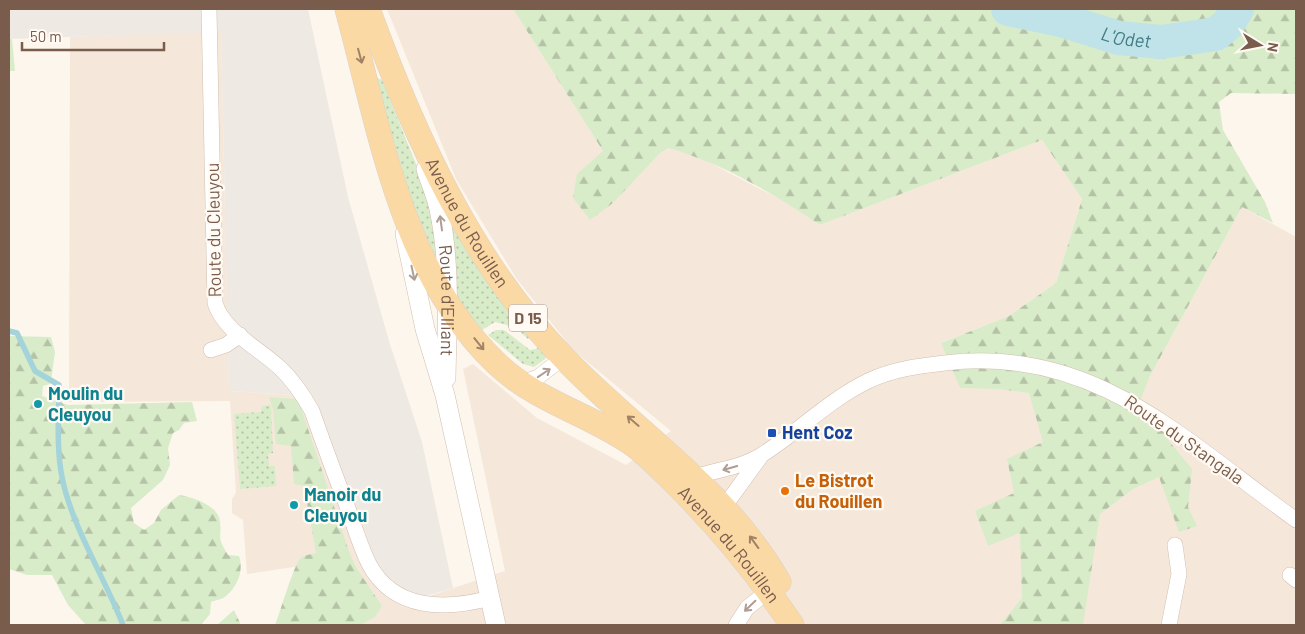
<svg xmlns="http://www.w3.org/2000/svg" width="1305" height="634" font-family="Barlow,sans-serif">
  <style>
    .residential { fill: #f5e8da }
    .industrial { fill: #efe9e4 }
    .grass { fill: url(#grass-dots) }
    .forest { fill: url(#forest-firs) }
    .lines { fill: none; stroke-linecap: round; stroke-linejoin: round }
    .stream { stroke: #a5d3da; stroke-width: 5.5 }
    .river { stroke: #bfe3e8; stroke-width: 34 }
    .minor-casing { stroke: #d1beb0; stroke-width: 16 }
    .tertiary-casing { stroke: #d1beb0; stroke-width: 20 }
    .primary-casing { stroke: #dad1cd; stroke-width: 25 }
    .minor { stroke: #fff; stroke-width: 15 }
    .tertiary { stroke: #fff; stroke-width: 19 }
    .primary { stroke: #fbd9a5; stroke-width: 24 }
    .oneway { stroke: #a18267 }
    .oneway2 { stroke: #af9d94 }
    .culture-dot { fill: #0f9aa8; stroke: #fffaf3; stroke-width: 2 }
    .transit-dot { fill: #1a4fb4; stroke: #fffaf3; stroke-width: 2 }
    .food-dot { fill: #e8710a; stroke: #fffaf3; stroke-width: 2 }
    .labels { text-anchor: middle; stroke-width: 4.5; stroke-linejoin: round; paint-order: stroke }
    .shield { fill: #fffaf3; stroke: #a28b7f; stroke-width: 1 }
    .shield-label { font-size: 16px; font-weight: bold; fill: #7a5c4d }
    .street-label { font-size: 18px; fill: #7a5c4d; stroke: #fffaf3 }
    .culture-label { font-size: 18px; font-weight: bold; fill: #0d838f; stroke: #fffaf3; text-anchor: start }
    .transit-label { font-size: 18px; font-weight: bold; fill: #164399; stroke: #fffaf3; text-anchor: start }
    .food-label { font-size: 18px; font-weight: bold; fill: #c56008; stroke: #fffaf3; text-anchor: start }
    .water-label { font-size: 19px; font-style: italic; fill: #437c86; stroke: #fffaf3 }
  </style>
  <defs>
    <pattern id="grass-dots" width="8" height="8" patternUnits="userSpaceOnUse" patternTransform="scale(1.25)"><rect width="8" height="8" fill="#d8ecc9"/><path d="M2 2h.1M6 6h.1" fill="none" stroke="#b4c2a5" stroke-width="1.8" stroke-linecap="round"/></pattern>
    <pattern id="forest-firs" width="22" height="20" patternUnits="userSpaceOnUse" patternTransform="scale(1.25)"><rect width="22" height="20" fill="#d8ecc9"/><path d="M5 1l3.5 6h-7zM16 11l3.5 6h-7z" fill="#b4c2a5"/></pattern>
  </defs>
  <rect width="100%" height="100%" fill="#fdf6ec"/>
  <path class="residential" d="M387,9H513L603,151L659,154L668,148L699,157L793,206L820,225L1042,140L1082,199L1056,283L1009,316L943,342L1149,378L1242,207L1296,237V625H361L375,617L321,559L294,567L247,574L243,520L232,513V499L236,493L230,401L69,402L70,37L221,31L229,391L315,396L406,591L426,597L505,571L463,369L473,364L537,418L626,465L671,431L573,350L516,278L456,179Z"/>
  <path class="industrial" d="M9,9H308L348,197L389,341L422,442L453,588L426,596L406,591L378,566L315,396L229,391L221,32L9,39Z"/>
  <path class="grass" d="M377,78L382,80L431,201L437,262L419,226L376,81Z
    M448,209L531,335L528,339L515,327L495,322L482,330L454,298Z
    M496,330H504L530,350L536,349L540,345L548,353L545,359L534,367L523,364L488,335Z
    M271,405L273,453L268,454L269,466H275L276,486L240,489L234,414L261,412L262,406Z"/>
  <path class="forest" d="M513,9H1296V94L1231,93L1219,102L1223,130L1265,202L1273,223L1242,207L1149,378L1136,411L1164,430L1169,441L1192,469L1188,507L1197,526L1179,532L1159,477L1133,489L1100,514L1083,625H1000L1022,598L1020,533L988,546L975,511L1014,493L1007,459L1043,442L1029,393L998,389L960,388L941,343L1009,316L1056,283L1082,199L1042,140L820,225C774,194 722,163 668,148L659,154L613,203L590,220L573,198L577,174L603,151Z
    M9,39H12L15,71H9Z
    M9,336L51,337L55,352L51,381L50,384L43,386L42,396L68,405L192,402L197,421L184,423L179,430L173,433L168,448L170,465L163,480L131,508L134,523L144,530L154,523L161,510L179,495C192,497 218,505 220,521C222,541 216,535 228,555L239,556C244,570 238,586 226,596C223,599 216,600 211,602L210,614L201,625H86L68,605L52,575H27L9,569Z
    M269,397L298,399L350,554L357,569L382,606L375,617L361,625H275C280,613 294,563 301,558C305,555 312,554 316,553L304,486L294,484L291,446L276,444L273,410Z
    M234,610L241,625H217Z"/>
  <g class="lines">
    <path class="stream" d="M9,331L17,333L35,371L59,385C59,416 56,447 62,477C71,525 105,578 123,625"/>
    <path class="river" id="s1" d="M1008,9L1061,20L1119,38L1161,42L1216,34L1228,24L1237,9"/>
    <defs>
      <path id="minor" d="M209,9L215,303C224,332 259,348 280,368C294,381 303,395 312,411C324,445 336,478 349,511C355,529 361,548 369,564C394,611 446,610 490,598
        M211,350L226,345L240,335
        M521,383L538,377L563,358
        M695,477C718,469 742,468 763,454C799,431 829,400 868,381C893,369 919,366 945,363C1094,345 1184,440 1296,520
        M716,510L724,507L761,456
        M1290,575L1296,580
        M736,625L747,608L775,586
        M1169,625L1179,574L1175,545"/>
      <g id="tertiary">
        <path id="s2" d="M426,169C430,182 436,195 439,209C451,265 447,322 446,378"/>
        <path d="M405,234L425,329L445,395L496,625"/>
      </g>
      <g id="primary">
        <path id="s3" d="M347,9C380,130 401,272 496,363C535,401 592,415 635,446C650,457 663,472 676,484C720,528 758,574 792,625"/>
        <path id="s4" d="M368,9C413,133 472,264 565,359C638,435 725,488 779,582"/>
      </g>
    </defs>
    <use href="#minor" class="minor-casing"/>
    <use href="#tertiary" class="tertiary-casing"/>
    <use href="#primary" class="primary-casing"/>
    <use href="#minor" class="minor"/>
    <use href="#tertiary" class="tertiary"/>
    <use href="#primary" class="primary"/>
  </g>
  <defs><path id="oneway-shaft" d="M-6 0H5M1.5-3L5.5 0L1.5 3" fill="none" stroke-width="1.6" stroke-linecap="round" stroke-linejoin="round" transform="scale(1.25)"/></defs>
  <g class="oneway">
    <use href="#oneway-shaft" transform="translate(360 56) rotate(75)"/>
    <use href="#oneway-shaft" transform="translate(479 344) rotate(51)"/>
    <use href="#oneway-shaft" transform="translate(633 421) rotate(-139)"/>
    <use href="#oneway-shaft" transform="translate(754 542) rotate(-126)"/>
  </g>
  <g class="oneway2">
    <use href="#oneway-shaft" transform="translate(441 223) rotate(-98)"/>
    <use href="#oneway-shaft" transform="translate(413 273) rotate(78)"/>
    <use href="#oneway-shaft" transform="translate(544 373) rotate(-34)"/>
    <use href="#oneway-shaft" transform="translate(730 468) rotate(164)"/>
    <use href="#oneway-shaft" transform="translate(750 606) rotate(136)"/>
  </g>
  <g class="culture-dot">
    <circle cx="38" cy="404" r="5"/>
    <circle cx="294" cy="505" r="5"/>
  </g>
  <rect class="transit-dot" x="767" y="428" width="10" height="10" rx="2.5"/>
  <circle class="food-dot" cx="785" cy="491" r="5"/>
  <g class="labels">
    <rect class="shield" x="509" y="304.5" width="38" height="27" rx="4"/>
    <g class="shield-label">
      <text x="528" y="324">D 15</text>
    </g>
    <g class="street-label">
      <text dy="6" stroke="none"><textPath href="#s4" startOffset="236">Avenue du Rouillen</textPath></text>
      <text transform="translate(214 230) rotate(-91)" y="6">Route du Cleuyou</text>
      <text dy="6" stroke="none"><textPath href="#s2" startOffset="134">Route d'Elliant</textPath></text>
      <text transform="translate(1184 440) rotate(35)" y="6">Route du Stangala</text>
      <text dy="6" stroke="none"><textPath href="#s3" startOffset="688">Avenue du Rouillen</textPath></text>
    </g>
    <g class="culture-label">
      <text x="48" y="400">Moulin du<tspan x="48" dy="21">Cleuyou</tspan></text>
      <text x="304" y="501">Manoir du<tspan x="304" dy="21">Cleuyou</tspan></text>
    </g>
    <g class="transit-label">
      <text x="782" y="439">Hent Coz</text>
    </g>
    <g class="food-label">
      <text x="795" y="487">Le Bistrot<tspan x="795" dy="21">du Rouillen</tspan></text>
    </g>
    <g class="water-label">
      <text dy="7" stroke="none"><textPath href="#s1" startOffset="122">L'Odet</textPath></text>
    </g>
  </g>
  <rect width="1305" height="634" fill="none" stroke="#7a5c4d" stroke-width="20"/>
  <g transform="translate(1260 45) rotate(100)" stroke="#fffaf3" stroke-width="4" paint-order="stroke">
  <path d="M0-4L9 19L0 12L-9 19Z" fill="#7a5c4d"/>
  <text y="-8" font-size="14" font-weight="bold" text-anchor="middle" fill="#7a5c4d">N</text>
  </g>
  <path d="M22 42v8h142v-8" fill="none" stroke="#7a5c4d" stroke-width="2.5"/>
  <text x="30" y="42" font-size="15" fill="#7a5c4d" stroke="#fffaf3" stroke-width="4" paint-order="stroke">50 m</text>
</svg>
